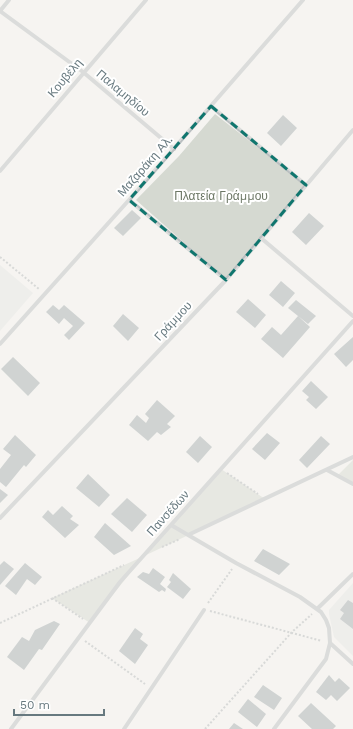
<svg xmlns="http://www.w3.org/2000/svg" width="353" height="729" font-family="'Work Sans',sans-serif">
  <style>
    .built { fill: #e5e6e5 }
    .green { fill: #d5d9d1 }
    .building { fill: #a2abae }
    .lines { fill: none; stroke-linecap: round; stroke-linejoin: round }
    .path { stroke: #b4b8ba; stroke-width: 2; stroke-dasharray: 2 2; stroke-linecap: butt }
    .minor { stroke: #babfc1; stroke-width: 4 }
    .marked { fill: none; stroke: #0f766e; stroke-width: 3; stroke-dasharray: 8 5; stroke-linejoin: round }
    .labels { text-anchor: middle; stroke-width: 4; stroke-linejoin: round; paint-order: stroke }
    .street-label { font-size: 12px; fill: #67797f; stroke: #fff }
    .park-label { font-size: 12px; fill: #6c7765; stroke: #fff }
  </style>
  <rect width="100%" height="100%" fill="#f5f4f1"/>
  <path class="built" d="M0,265L33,293L0,331Z
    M353,583V656L334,637L329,614V610Z"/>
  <path class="green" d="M215,114L306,185L226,280L136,200L179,156Z
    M353,460V483L338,475Z
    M221,469L265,499L144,556L90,623L52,598L144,556Z"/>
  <path class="building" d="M283,115L297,128L281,146L267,133Z
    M132,210L141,218L123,236L114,228Z
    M309,213L324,226L306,245L292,232Z
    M281,281L295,293L283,307L269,295Z
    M248,299L266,315L255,328L236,312Z
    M296,300L316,316L308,324L288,308Z
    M53,305L59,310L64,305L85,323L69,340L64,335L73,326L64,318L59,324L46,312Z
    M123,314L139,328L128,341L113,326Z
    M298,316L310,327L283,358L261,339L272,327L281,335Z
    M353,337V360L346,367L334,354Z
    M13,357L40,383L28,396L1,369Z
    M311,381L328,397L316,409L306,400L309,397L302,391Z
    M157,400L175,416L167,424L171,427L161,435L157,432L148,441L129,425L137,415L146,423L149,418L145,414Z
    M267,433L280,443L265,460L252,449Z
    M15,435L36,455L26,467L24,465L6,487L0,482V469L11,455L3,449Z
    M200,436L212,447L198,463L186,452Z
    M321,436L330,444L307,468L299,460Z
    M88,474L110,495L99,507L76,488Z
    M0,489L8,495L0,503Z
    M127,498L147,515L132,532L111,514Z
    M62,506L73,516L70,519L79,525L65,538L42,517L48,510L53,515Z
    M105,523L131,546L114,555L94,537Z
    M263,549L290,564L279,575L254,561Z
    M4,561L14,569L0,585V565Z
    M25,563L42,577L35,585L27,579L16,595L5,586Z
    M153,568L165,577L160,584L166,589L165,592L162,590L159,592L137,577L143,572L149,574Z
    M173,573L191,589L183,599L167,587L171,582L169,580Z
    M348,600L353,603V629L340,619L344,613L340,610Z
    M54,621L60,624L42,650L39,649L24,670L7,657L22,637L29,641L35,630Z
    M135,628L143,634L140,639L148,645L135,664L119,651Z
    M329,675L335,682L339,678L350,688L337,701L331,695L326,700L316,692Z
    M263,685L282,698L274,710L254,697Z
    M248,699L266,714L257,727L238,712Z
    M311,703L336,726L333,729H312L298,716Z
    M234,723L243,729H229Z"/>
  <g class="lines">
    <path class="path" d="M0,257L39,289
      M227,473L258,494
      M162,547L180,539
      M52,598L83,619
      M208,603L232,569
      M210,611L322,641
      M0,623L124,565
      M85,641L145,684
      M205,729L292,632L312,614"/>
    <path class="minor" d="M9,0L0,11L83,72L174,149
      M211,106L306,185
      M0,171L146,0
      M129,200L226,280
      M261,238L353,316
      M0,344L129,200L303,0
      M327,470L353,484
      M0,518L226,280L353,130
      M171,525L236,563L300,597L321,612L326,620L329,628L330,643L326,659L274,729
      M188,535L353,457
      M317,609L353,574
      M330,643L353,664
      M11,729L120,582L353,321
      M124,729L204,610"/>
  </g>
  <path d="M0 0H353V729H0ZM211,106L306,185L226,280L129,200Z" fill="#f5f4f1" fill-opacity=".55" fill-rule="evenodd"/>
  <path class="marked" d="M211,106L306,185L226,280L129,200Z"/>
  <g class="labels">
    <g class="street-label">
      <text transform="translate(65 78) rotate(-50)" y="4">Κουβέλη</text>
      <text transform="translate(123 93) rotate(40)" y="4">Παλαμηδίου</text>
      <text transform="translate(145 166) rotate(-49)" y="4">Μαζαράκη Αλ.</text>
      <text transform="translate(173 321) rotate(-47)" y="4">Γράμμου</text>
      <text transform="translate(168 513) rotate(-48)" y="4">Πανσέδων</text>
    </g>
    <g class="park-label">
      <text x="221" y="200">Πλατεία Γράμμου</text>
    </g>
  </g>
  <path d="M14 709v6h90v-6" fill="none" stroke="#67797f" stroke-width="2"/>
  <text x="20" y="709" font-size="12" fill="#67797f" stroke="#ffffff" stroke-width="3" paint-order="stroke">50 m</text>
</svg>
